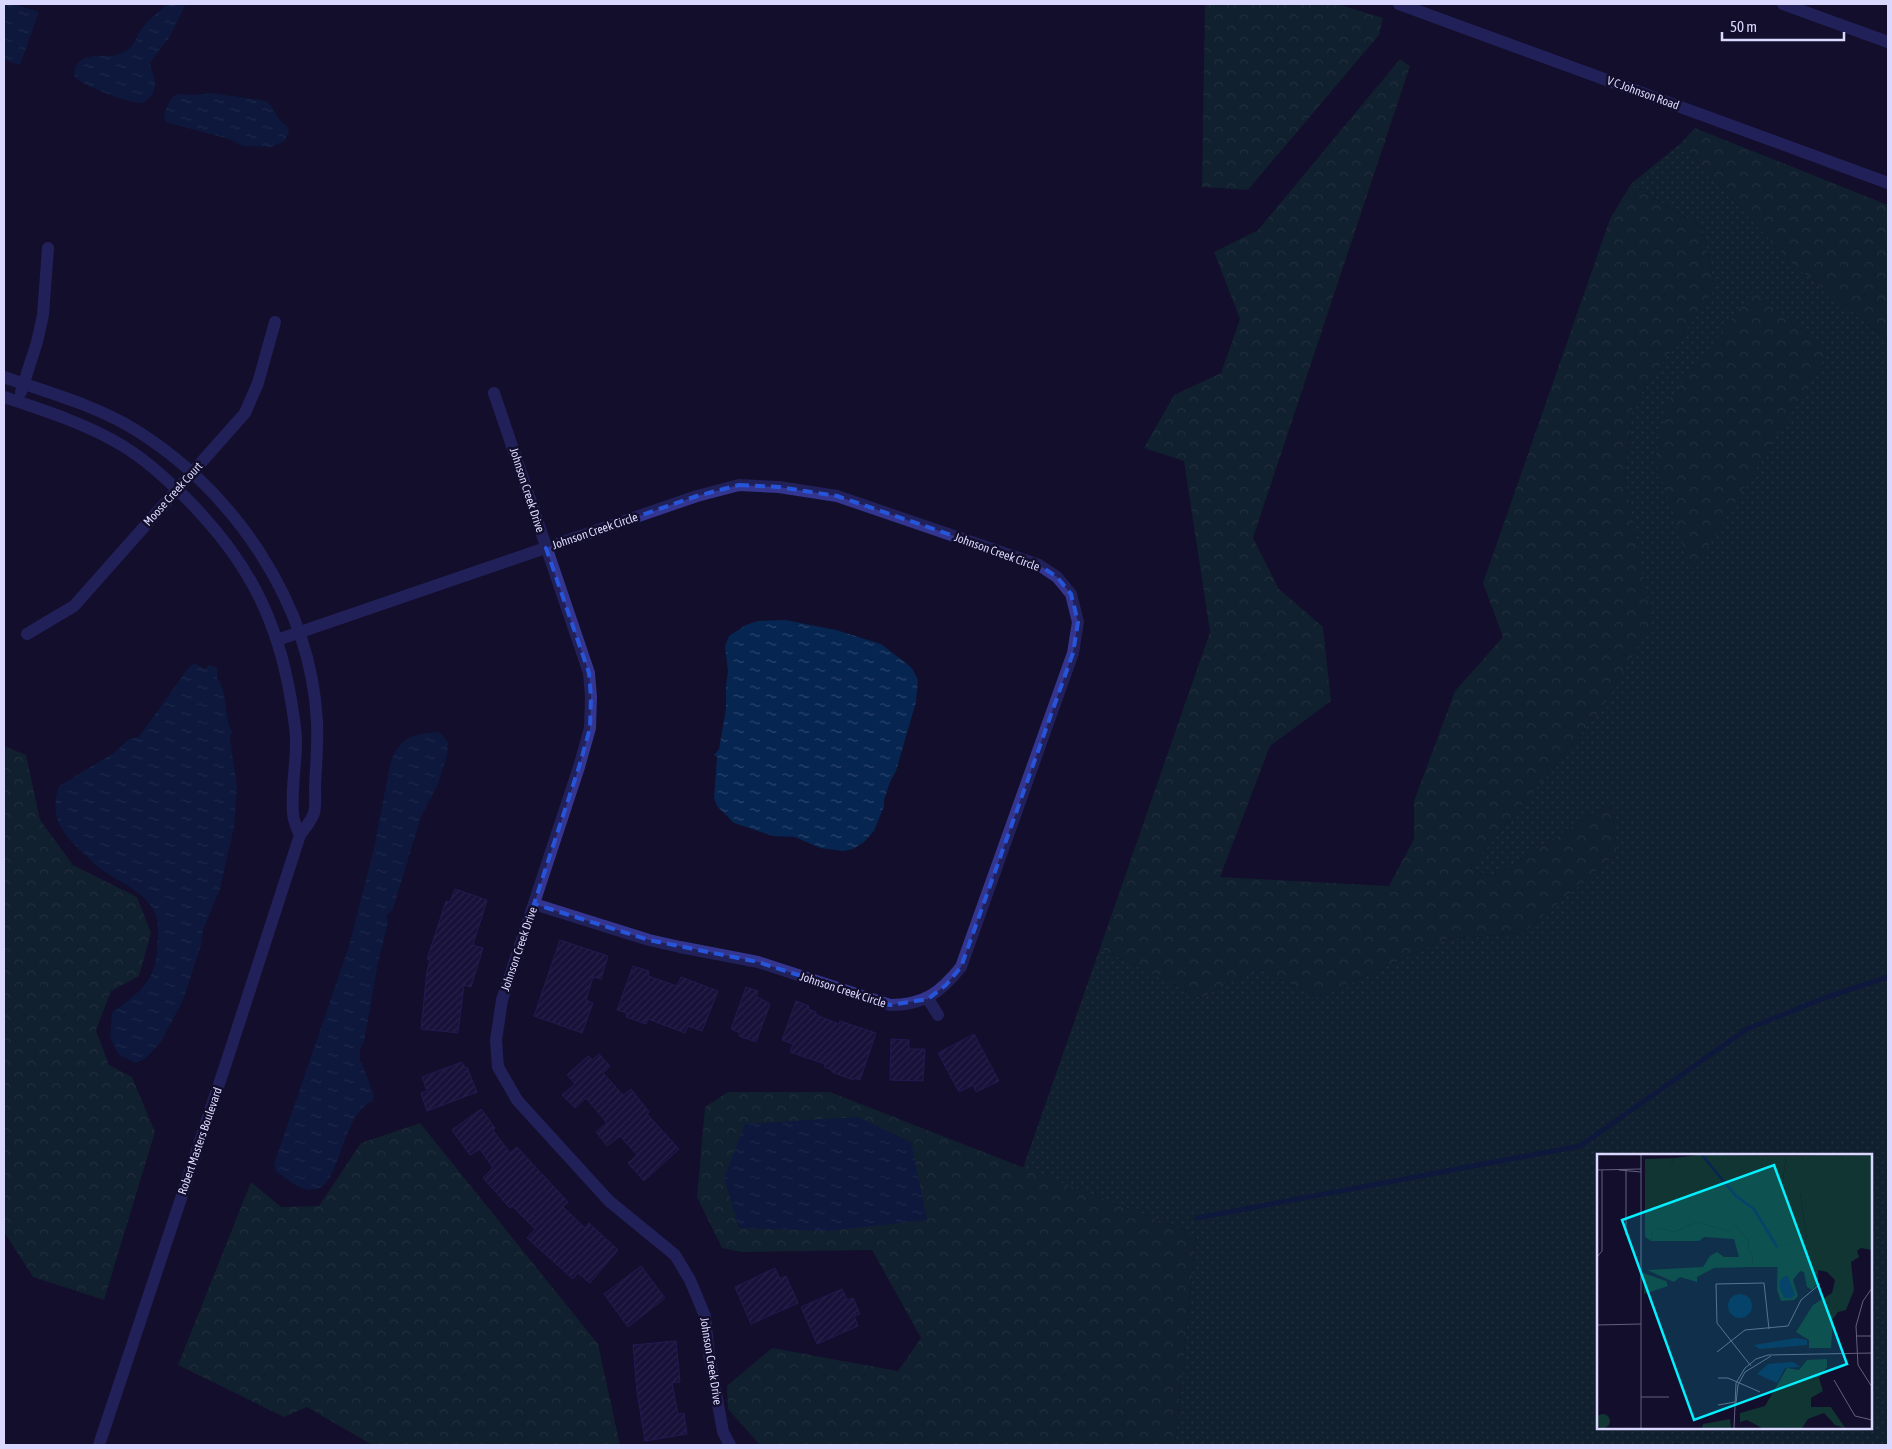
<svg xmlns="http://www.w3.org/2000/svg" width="1892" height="1449" font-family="'Asap Condensed',sans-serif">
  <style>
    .grass { fill: url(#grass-dots); fill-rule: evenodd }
    .forest { fill: url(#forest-crowns) }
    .water { fill: url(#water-ripples) }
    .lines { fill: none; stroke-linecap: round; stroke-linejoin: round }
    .stream { stroke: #072551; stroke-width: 5 }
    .building { fill: url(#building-hatch); stroke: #35287c }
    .minor { stroke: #34358e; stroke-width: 12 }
    .marked { fill: none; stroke: #2655da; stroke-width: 4; stroke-dasharray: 10 6; stroke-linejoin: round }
    .labels { text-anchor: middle; stroke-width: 5; stroke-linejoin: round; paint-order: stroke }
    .street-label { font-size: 12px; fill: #dbd8ff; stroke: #120e2b }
    .inset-river { fill: none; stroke: #072551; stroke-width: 2.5 }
    .inset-road { fill: none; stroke: #625f80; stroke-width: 1 }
    .view { fill: #04f0ff; fill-opacity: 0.15; stroke: #04f0ff; stroke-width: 2.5 }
    .inset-edge { fill: none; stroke: #dbd8ff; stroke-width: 2.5 }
  </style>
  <defs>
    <pattern id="grass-dots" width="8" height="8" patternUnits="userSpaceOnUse" patternTransform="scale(1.25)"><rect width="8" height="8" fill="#103533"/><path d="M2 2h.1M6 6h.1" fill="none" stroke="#325252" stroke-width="1.8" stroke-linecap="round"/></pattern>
    <pattern id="forest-crowns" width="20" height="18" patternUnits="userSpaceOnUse" patternTransform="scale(1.25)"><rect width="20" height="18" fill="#103533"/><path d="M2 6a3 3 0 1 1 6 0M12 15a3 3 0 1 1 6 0" fill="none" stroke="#325252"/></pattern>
    <pattern id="water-ripples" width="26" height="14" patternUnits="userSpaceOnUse" patternTransform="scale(1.25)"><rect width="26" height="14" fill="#072551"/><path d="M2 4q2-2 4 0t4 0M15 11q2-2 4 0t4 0" fill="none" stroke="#2b446b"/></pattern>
    <pattern id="building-hatch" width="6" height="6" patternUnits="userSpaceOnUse" patternTransform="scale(1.25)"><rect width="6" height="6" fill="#21184e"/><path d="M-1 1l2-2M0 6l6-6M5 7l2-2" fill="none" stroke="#413969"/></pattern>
  </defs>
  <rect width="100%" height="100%" fill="#120e2b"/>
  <path class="grass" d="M1681,143L1792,264L1888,340V1445H1681L1676,1443L1670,1445H1175L1196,1235L1023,1168L1100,948L1201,998L1257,968L1319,998L1445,939L1523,933L1617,853L1611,802L1493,877L1470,868L1603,707L1651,622L1625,478L1633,405L1715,288L1702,227L1631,184ZM1598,1155H1871V1428H1598Z"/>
  <path class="forest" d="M1205,4H1338L1383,18L1379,35L1248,190L1202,187Z
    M1400,59L1410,66L1253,538L1279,589L1323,627L1331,701L1270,746L1220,877L1389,886L1414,839V801L1455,691L1503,637L1483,583L1610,219L1631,184L1702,227L1715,288L1633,405L1625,478L1652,622L1603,707L1470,868L1493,877L1611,802L1617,853L1523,933L1445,939L1319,998L1257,968L1201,998L1100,948L1210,632L1184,461L1144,448L1174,395L1221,373L1240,319L1214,252L1258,230Z
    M1695,128L1888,205V340L1792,264L1681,143Z
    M1755,289L1828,353L1692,572L1655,460L1668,401Z
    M4,746L26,755L40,820L73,865L137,897L151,933L139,976L111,991L96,1030L109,1065L132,1077L155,1132L104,1300L33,1277L4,1232Z
    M728,1092H830L1196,1235L1175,1445H760L728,1409L727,1386L772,1348L898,1371L921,1338L872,1250L742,1252L722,1248L697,1197L705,1107Z
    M420,1123L598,1344L620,1445H372L307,1407L284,1417L178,1365L251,1182L281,1207L319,1206L361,1143Z"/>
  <path class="water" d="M4,4H14L39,12L20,65L4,60Z
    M167,4H186L169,38L150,63C152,75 159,83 152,95C149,99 144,103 140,103C129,103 83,86 76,78C73,74 74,68 77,64C89,51 102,58 117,55C120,54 127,50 130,48C135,43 138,34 142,28C149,19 159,12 167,4Z
    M212,93L266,101C272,106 274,111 278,118C282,123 287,124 289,130L285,141L271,147L243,146L229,139L165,122L164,114L171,98L177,94L194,95Z
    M785,620L836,630L881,644L911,667L918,680L916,702L896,771L890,782L884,800V806L874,831L864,842L853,849L843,851L820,848L795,837L773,836L734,823L717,806L714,798L717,757L714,755L719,749L726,709V685L728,671L725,646L729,636L746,625L758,621Z
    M194,663L205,669L209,665L216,667L218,670L217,678C229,695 223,715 232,732L230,740L237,787L234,827L220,889L203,930L201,945L183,1000L161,1042L146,1058L136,1063L118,1054L110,1037L112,1012C138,994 157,981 157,947C158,932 160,918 151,906C142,892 119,881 105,872C98,868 91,861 85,855C63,835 48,817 59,786L114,753L129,739L139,737L188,668Z
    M439,732L448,742L447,756L438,784L421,817L393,909L386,916L388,923L378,963L364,1042L360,1049V1061L362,1063L374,1096L373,1101C346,1111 342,1165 325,1184C321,1189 309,1191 303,1189C294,1186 285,1177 276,1172L274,1164L349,946L374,848L391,760C403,735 413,734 439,732Z
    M858,1117L911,1142L927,1220L828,1231L739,1228L724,1178L745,1124Z"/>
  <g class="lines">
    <path class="stream" d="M1197,1218L1580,1146L1747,1029L1827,997L1888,977"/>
  </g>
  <path class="building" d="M455,889L487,900L473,945L483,948L471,987L464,985L458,1033L421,1029L427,971L430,960L427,959L446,901L450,902Z
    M560,940L608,956L601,979L593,977L586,1000L593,1003L582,1033L534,1016Z
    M633,966L649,971L648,976L677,986L681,977L718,991L702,1031L688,1026L685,1033L648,1019L646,1024L626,1017L627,1013L617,1010Z
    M746,987L758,991L756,996L770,1004L756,1042L739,1036L740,1033L731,1029Z
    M796,1001L809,1006L808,1009L816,1012V1015L839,1024L840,1021L876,1033L860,1080L854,1078L853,1080L832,1072V1070L824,1067L825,1064L790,1052L793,1044L782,1040Z
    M974,1034L999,1081L976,1092L973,1085L959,1092L938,1053Z
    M891,1039L909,1040V1049H925L923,1081L890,1080Z
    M599,1054L610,1066L603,1073L623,1095L631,1089L649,1112L647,1114L679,1149L644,1181L628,1163L637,1155L620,1136L607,1146L596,1132L607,1123L586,1098L575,1108L562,1095L575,1084L567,1075L588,1056L592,1060Z
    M462,1062L465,1068L467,1067L477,1092L427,1111L421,1093L427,1091L422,1077Z
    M481,1109L495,1128L493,1130L510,1153L517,1147L568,1202L563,1207L585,1228L589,1223L618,1250L590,1283L578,1273L573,1279L527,1238L535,1229L512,1206L510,1208L483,1178L493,1168L480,1149L470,1155L452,1130Z
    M641,1266L665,1298L628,1327L604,1294Z
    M775,1268L780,1279L786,1276L798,1303L751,1324L735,1287Z
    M842,1289L847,1300L853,1298L860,1314L854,1316L858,1326L817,1344L801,1307Z
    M676,1341L680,1382L672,1383L678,1414L684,1413L687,1434L645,1441L637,1392L633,1345Z"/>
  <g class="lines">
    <path class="minor" d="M1399,4L1888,183
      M1783,4L1888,42
      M4,377C46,392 95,405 134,429C234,491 311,603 317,722C318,744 316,765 315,787C315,795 316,805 314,813C312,820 304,829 300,835L231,1048L99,1445
      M21,392L37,342L43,315L48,248
      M494,393L589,673L591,697L590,728L579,767L502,1000L496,1040L498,1067L517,1100L609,1201L675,1255L690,1280L705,1316L709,1354L723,1432L730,1445
      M4,397C43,410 87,424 123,446C146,460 165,478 184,496C245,557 277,615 291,700C293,713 296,728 296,742C296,765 291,790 293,813C293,821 297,828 300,835
      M27,634L74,606L245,413L258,383L275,322
      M277,640L697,496L739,485L779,487L837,496L1039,565L1057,577L1071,594L1078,622L1073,653L961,967C940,993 924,1005 890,1005L758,962L680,947L649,940L534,904
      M928,999L938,1015"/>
  </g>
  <path d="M0 0H1892V1449H0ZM739,485L779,487L837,496L1039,565L1057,577L1071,594L1078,622L1073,653L961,967L946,985L928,999L890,1005L758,962L649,940L534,904L579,767L590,728L591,697L589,673L546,548L697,496Z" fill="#120e2b" fill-opacity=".55" fill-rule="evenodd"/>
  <path class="marked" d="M739,485L779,487L837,496L1039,565L1057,577L1071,594L1078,622L1073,653L961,967L946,985L928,999L890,1005L758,962L649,940L534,904L579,767L590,728L591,697L589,673L546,548L697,496Z"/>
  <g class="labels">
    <g class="street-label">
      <text transform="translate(1643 93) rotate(20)" y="4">V C Johnson Road</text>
      <text transform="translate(527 490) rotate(72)" y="4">Johnson Creek Drive</text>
      <text transform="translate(173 494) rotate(-48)" y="4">Moose Creek Court</text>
      <text transform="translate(595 531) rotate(-19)" y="4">Johnson Creek Circle</text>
      <text transform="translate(997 552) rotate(20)" y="4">Johnson Creek Circle</text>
      <text transform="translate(519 949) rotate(-71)" y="4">Johnson Creek Drive</text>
      <text transform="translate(843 990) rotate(18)" y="4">Johnson Creek Circle</text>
      <text transform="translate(200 1141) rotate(-71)" y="4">Robert Masters Boulevard</text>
      <text transform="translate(711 1361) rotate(81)" y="4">Johnson Creek Drive</text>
    </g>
  </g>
  <g transform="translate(1597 1154)">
    <rect width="275" height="275" fill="#120e2b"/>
    <path d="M103,1L189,2L185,34L203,39L210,85L182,92L181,113H155L156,101L151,96L152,88L137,69L132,77L99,68L77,78L62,74L56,78L54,87L48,83L77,4Z" fill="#103533"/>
    <path d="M275,1V96L264,94L260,97L262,103L254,108L257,136L249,156L241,158L236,165L234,194H212V186L199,178L216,151L235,139L238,126L230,118L221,116V129L215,136L210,133L207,118L203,117L196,126L201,142L197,146L184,147L180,136L181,92L210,85L203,39H190L185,34L189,2ZM77,4L56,67L48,83V5ZM64,59L92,65L75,74L60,69ZM125,62L137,69L152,88L151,96L156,101L155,113L117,114L100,123V128L83,123L77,128L50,116L106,113L113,102L120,98L127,103H142L137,85L107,83L102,87H54L56,77L62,74L77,78L99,68L132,77L120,65ZM46,119L69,127L71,132L47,140ZM230,205V213L222,224L226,237L214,244V253H234L248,274L238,271L227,259L211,265L205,274H165L150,266L143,268V259L168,252L190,214L202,216L210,206ZM-1 267a7 7 0 1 1 14 0a7 7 0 1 1-14 0ZM133,265L134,274H105L106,270Z" fill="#103533"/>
    <path d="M190,121L198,141L194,144H187L182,132L183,126ZM131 152a12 12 0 1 1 24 0a12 12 0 1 1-24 0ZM199,184L210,186V191L162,195L157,191ZM196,208L204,213L188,214L180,229L160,220L171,210Z" fill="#072551"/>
    <path class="inset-river" d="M105,1L139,42L157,55L180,93"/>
    <path class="inset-road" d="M0,16L44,15M22,16L44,18M29,81V15M0,103L5,97V16M275,134L266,147L259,172L261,211L275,233M0,171L44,170M259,182H275M120,198L148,176L191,172L204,146L223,130M154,212L120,169L119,130L167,129L172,175M121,224H131L163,238M237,226L258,262L275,266M44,243H72M139,249L141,231L148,218L174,202M121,251L138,248M44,274V1M137,274L139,229L148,214L159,205L171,201L275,199"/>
    <path class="view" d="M177,11L250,210L97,266L25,66Z"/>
    <rect width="275" height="275" class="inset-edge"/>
  </g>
  <rect width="1892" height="1449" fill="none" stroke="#dbd8ff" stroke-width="10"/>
  <path d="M1722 32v8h122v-8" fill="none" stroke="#dbd8ff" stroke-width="2.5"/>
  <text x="1730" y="32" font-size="15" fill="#dbd8ff" stroke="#120e2b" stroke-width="4" paint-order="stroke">50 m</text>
</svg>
